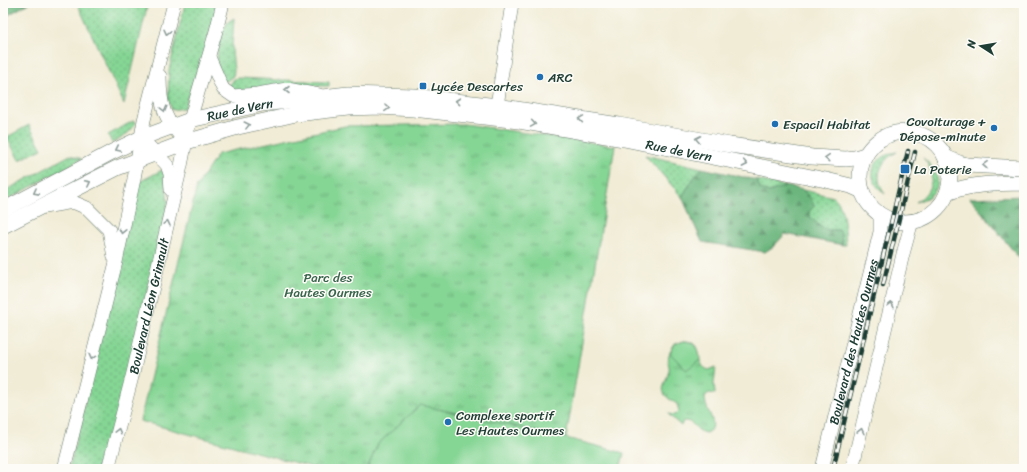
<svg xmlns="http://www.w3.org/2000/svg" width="1027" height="472" font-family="Sriracha,sans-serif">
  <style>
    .grass { fill: url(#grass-dots); stroke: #528964 }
    .forest { fill: url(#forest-firs); stroke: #467a59 }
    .park { fill: url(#park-tufts); stroke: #528964 }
    .garden { fill: #85d594; stroke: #528964 }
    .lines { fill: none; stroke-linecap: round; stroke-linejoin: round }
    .secondary-casing { stroke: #687a6d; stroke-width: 14 }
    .primary-casing { stroke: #687a6d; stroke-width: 16 }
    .secondary { stroke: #fff; stroke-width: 13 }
    .primary { stroke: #fff; stroke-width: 15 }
    .rail-casing { stroke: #1f3d34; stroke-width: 4.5 }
    .rail { stroke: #fdfcf7; stroke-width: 3; stroke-dasharray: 9; stroke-linecap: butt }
    .oneway { stroke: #8f9e9a }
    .poi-dot { fill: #1f6fb2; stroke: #fdfcf7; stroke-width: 1.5 }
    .labels { text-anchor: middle; stroke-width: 3; stroke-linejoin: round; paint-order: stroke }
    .poi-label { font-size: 13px; fill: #1f3d34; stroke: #fdfcf7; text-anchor: start }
    .street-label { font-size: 13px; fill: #1f3d34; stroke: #fdfcf7 }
    .park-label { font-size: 13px; fill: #38634c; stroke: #fdfcf7 }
  </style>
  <defs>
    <pattern id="grass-dots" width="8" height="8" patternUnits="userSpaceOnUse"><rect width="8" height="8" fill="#85d594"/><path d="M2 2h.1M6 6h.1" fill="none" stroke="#6cae7a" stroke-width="1.8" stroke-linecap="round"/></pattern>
    <pattern id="forest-firs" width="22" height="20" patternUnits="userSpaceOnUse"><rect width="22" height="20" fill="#6cb67e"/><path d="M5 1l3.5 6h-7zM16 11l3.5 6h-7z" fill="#589568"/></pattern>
    <pattern id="park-tufts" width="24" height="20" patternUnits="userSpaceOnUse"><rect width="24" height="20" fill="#85d594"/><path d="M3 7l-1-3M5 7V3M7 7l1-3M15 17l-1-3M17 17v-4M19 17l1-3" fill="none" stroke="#6cae7a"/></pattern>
  </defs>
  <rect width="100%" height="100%" fill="#fdfcf7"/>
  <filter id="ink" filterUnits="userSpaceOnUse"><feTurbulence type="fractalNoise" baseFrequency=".025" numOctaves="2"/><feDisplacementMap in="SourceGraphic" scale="8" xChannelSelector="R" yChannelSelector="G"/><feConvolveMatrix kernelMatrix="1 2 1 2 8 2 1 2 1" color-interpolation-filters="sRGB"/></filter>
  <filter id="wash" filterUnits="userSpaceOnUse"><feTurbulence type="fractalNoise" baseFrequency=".012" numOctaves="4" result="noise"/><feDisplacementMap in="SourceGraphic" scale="16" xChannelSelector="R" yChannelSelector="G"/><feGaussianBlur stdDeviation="0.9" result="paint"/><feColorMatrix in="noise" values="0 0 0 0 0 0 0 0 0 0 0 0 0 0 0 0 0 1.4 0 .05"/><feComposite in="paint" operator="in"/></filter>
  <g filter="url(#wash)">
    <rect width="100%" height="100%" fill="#f1ecd6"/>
    <path class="grass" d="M77,3H148L124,104Z
      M185,3H218L204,55L184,108L172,110L168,99L169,70Z
      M234,18L232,49L234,71L233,76L224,83L217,68L218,43L221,32L228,22Z
      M239,78L329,82V86H292L238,92L228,87L234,79Z
      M133,121L136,122C131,133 122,138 112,143L108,135Z
      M29,125L42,149L19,160L7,137Z
      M897,152C880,160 873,179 885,194C863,178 872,156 897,152Z
      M70,155L82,159L3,202V192Z
      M645,155L702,168L693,179L682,197Z
      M923,158C943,174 944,195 916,202C933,192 937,172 923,158Z
      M162,170L165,175L168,203L147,296L103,469H69L137,183Z
      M757,180L786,186L769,192L760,189Z
      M803,190L834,197C845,206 845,231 846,245H843L840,230H828L821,227L811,218L809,212L811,199Z"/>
    <path class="forest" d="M3,3H29L3,18Z
      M702,168L757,180L760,189L769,192L786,186L803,190L811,199L814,206L809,212L811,218L821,227L828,230H840L843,245L785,234L774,246L765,252L702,242L682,197L693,179Z
      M1024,196V264L970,198Z"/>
    <path class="park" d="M464,124L615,146L566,438L420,405L378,444L367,469H319L140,421L197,186L218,154L345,126Z
      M684,341C708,341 692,365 709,370L716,367L714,383L715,394L709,393L705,396C704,409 716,419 712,429L706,433C695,432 695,420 683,421L681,426L668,414L675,415L679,411L677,404C655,391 665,388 669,370C670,367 668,365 668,361C668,351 675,343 684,341Z"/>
    <path class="garden" d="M684,341C696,341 700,350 700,360L686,370L670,353L675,344Z
      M420,405L566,438L624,453L620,469H367L378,444Z"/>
  </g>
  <g filter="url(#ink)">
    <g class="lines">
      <defs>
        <g id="secondary">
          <path d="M209,57L223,89L233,96L257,94L287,89L319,95"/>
          <path d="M160,76C160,108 164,119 186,142"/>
          <path d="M497,106L512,3"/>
          <path d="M141,138L167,165L170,174L171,190"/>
          <path d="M44,207L73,202L87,208L109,230L114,257"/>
          <path d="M64,469L116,262L134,179L144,120L174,3"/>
          <path id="s1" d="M108,469L133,373L181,166L190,120L216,31L223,3"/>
          <path id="s2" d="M822,469L880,232V215"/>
          <path d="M852,469L903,254L912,221"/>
        </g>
        <g id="primary">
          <circle cx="905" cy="177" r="45"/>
          <path d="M945,157L959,163L967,165L1024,168"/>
          <path d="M947,193C972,183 997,184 1024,183"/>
          <path id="s3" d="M3,210L112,152L141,138L190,120L262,104L348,94L414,96L497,106L619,125L730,145L812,157L846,159L855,158L865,155"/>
          <path id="s4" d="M3,226L117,168L186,142L238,127L296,114L348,108L379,107L413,109L519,121L624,139L826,180L851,186L862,191"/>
        </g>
      </defs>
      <use href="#secondary" class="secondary-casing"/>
      <use href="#primary" class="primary-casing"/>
      <use href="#secondary" class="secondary"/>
      <use href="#primary" class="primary"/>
      <defs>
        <path id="rail" d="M883,285L915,152
          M833,469L908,151"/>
      </defs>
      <use href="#rail" class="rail-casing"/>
      <use href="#rail" class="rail"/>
    </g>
    <defs><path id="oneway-chevron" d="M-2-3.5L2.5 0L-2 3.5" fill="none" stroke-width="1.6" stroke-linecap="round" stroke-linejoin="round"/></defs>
    <g class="oneway">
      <use href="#oneway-chevron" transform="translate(167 32) rotate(103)"/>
      <use href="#oneway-chevron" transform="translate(287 90) rotate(-180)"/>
      <use href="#oneway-chevron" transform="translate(458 101) rotate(-174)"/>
      <use href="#oneway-chevron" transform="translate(387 108) rotate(3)"/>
      <use href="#oneway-chevron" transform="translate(164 109) rotate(75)"/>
      <use href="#oneway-chevron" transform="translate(581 119) rotate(-171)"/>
      <use href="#oneway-chevron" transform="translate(533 124) rotate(9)"/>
      <use href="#oneway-chevron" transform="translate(247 125) rotate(-14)"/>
      <use href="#oneway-chevron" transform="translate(698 139) rotate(-170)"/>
      <use href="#oneway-chevron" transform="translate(118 149) rotate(155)"/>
      <use href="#oneway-chevron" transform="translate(827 158) rotate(-176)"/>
      <use href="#oneway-chevron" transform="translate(745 164) rotate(11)"/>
      <use href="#oneway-chevron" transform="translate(985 165) rotate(-177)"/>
      <use href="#oneway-chevron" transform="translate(88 183) rotate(-27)"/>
      <use href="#oneway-chevron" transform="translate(36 192) rotate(152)"/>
      <use href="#oneway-chevron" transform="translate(167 223) rotate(-77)"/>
      <use href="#oneway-chevron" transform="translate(122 231) rotate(102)"/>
      <use href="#oneway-chevron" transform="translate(891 305) rotate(-77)"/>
      <use href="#oneway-chevron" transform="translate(92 357) rotate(104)"/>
      <use href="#oneway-chevron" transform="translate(118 431) rotate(-76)"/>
      <use href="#oneway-chevron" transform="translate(861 431) rotate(-77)"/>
    </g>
  </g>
  <g class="poi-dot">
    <circle cx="540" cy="77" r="4"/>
    <rect x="419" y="82" width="8" height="8" rx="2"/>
    <circle cx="775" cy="124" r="4"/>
    <circle cx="994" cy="128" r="4"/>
    <rect x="900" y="164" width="10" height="10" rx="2"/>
    <circle cx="448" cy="422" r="4"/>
  </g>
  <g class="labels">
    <g class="poi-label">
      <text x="548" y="82">ARC</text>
      <text x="431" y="91">Lycée Descartes</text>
      <text x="986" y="126" text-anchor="end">Covoiturage +<tspan x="986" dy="15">Dépose-minute</tspan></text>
      <text x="783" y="129">Espacil Habitat</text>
      <text x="914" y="174">La Poterie</text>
      <text x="456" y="420">Complexe sportif<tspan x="456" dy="15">Les Hautes Ourmes</tspan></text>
    </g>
    <g class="street-label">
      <text dy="5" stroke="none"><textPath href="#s3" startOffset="259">Rue de Vern</textPath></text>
      <text dy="5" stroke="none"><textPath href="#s4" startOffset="702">Rue de Vern</textPath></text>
      <text dy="5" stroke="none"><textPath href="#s1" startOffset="168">Boulevard Léon Grimault</textPath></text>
      <text dy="5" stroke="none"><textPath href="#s2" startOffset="131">Boulevard des Hautes Ourmes</textPath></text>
    </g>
    <g class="park-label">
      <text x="328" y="282">Parc des<tspan x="328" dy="15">Hautes Ourmes</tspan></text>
    </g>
  </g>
  <rect width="1027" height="472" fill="none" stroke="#fdfcf7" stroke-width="16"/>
  <g transform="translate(981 46) rotate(282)" stroke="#fdfcf7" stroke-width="3" paint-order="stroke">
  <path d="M0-3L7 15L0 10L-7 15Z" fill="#1f3d34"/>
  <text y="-6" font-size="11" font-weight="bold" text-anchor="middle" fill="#1f3d34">N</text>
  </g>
</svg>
